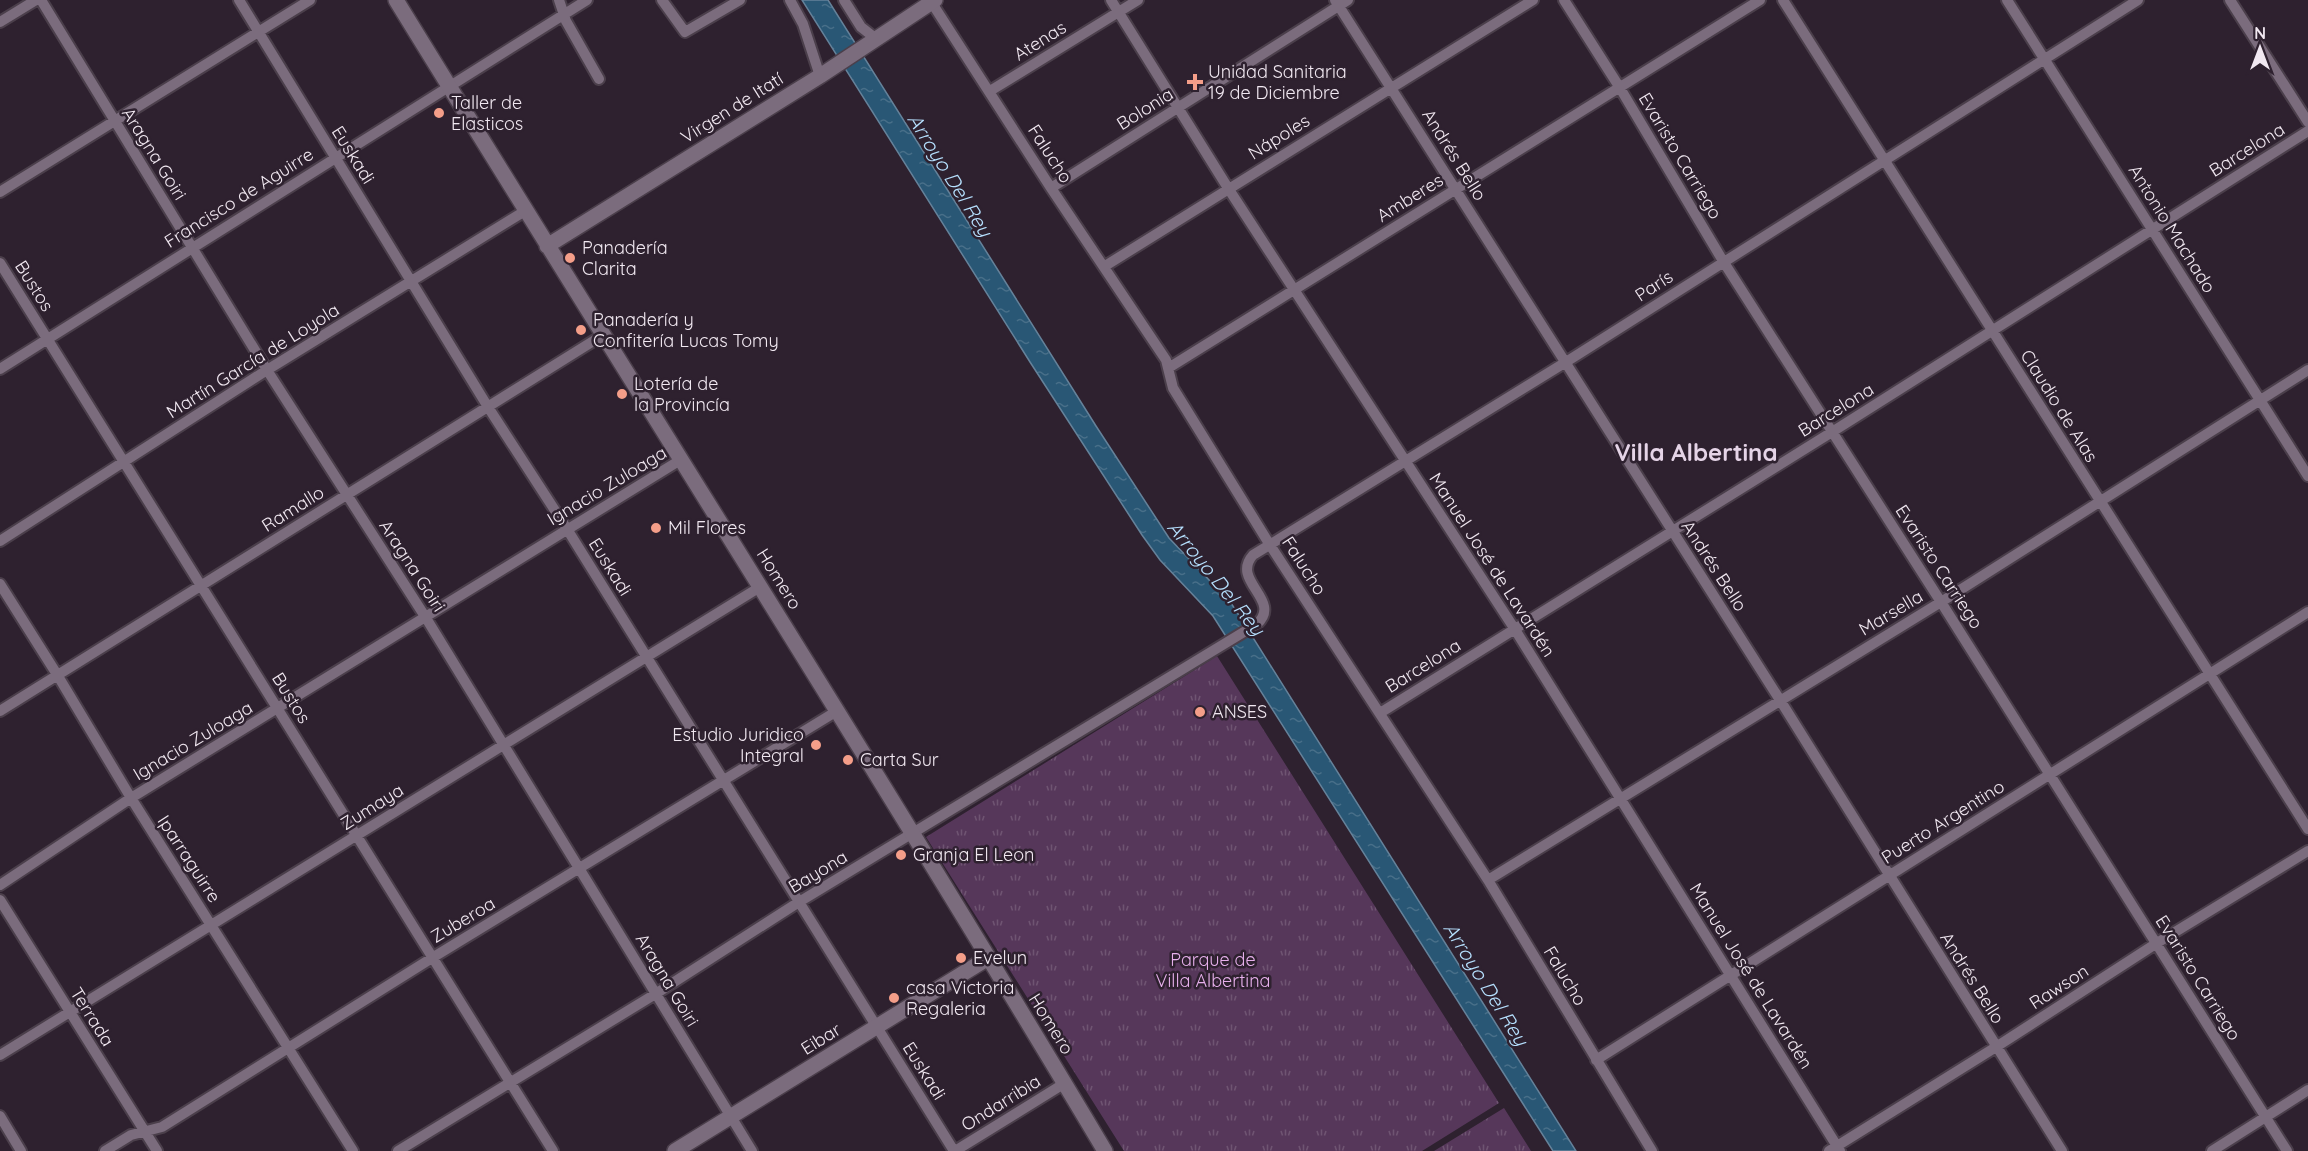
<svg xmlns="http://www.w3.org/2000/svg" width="2308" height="1151" font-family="Quicksand,sans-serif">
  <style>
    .grass { fill: url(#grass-tufts) }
    .water { fill: url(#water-ripples); stroke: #65829a; stroke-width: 1.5 }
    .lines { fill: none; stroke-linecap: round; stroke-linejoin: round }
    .street-casing { stroke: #4b3f4b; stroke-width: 14 }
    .secondary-casing { stroke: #4b3f4b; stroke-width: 18 }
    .street { stroke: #7b6c7d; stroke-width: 10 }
    .secondary { stroke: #7b6c7d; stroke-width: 15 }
    .poi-dot { fill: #f49e89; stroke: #2e212f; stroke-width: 2 }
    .labels { text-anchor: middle; stroke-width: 5; stroke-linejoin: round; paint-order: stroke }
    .street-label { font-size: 18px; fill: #f1e8f1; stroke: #2e212f }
    .poi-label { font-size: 18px; fill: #f1e8f1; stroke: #2e212f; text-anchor: start }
    .park-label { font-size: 18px; fill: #e7b0ec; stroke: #2e212f }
    .water-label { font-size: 20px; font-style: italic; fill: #b5dffd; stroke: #2e212f }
    .district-label { font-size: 24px; font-weight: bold; fill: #e5d4e7; stroke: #2e212f }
  </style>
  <defs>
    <pattern id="grass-tufts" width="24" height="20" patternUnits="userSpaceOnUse" patternTransform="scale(1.5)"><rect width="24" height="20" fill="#56375a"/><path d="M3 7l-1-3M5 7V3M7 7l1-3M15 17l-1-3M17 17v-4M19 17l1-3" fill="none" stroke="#6f5472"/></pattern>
    <pattern id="water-ripples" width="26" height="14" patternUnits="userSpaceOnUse" patternTransform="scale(1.5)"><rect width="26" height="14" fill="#295775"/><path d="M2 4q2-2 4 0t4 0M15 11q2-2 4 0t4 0" fill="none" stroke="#486f89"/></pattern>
  </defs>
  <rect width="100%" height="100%" fill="#2e212f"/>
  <path class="grass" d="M1217,656L1499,1103L1422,1151H1124L926,837Z
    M1504,1108L1531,1151H1434Z"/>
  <path class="water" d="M802,0H828L1096,426L1169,538L1231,603L1240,617L1576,1151H1553L1213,616L1160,560L1142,535L1030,362Z"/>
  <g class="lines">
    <defs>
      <path id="street" d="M41,0L267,370L426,618L752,1151
        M239,0L488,407L567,529L954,1151
        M559,0L566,21L599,79
        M662,0L685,32L740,0
        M790,0L803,24L820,76
        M844,0L861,27L875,38
        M930,0L1051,188L1166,360L1173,388L1270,545L1488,880L1652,1151
        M1111,0L1228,188L1514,628L1840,1151
        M1335,0L1780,700L2062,1151
        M1564,0L1620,88L1723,261L1941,602L2287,1151
        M1783,0L2308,829
        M2007,0L2308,476
        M2230,0L2308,122
        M0,22L36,0
        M990,91L1138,0
        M1051,188L1348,0
        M0,192L310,0
        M0,263L553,1151
        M1105,266L1533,0
        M1170,367L1760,0
        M0,369L587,0
        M0,541L267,370L525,211
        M0,584L58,676L131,798L353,1151
        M0,711L603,335
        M1380,713L1832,432L2308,131
        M1488,880L1941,602L2308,370
        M0,885L131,798L682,459
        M0,900L157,1151
        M0,1055L760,587
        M1596,1060L2308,612
        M0,1116L21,1151
        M105,1151L131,1135L162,1127L432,958L837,711
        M398,1151L657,993L799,902L1257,624C1283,600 1230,581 1253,555L1566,362L2138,0
        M955,1151L1065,1083
        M1829,1151L1996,1047L2157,943L2308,851
        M2212,1151L2308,1090"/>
      <path id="secondary" d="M396,0C632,384 874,764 1105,1151
        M547,246L820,76L935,0
        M675,1151L988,958"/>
    </defs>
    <use href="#street" class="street-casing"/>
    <use href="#secondary" class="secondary-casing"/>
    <use href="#street" class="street"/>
    <use href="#secondary" class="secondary"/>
  </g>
  <g class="poi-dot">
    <path d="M1192 73h6v6h6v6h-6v6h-6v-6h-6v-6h6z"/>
    <circle cx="439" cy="113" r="6"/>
    <circle cx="570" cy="258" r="6"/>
    <circle cx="581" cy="330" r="6"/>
    <circle cx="622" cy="394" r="6"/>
    <circle cx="656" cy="528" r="6"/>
    <circle cx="1200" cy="712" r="6"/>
    <circle cx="816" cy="745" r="6"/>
    <circle cx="848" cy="760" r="6"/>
    <circle cx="901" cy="855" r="6"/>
    <circle cx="961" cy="958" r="6"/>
    <circle cx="894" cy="998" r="6"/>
  </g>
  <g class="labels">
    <g class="street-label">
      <text transform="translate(1040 41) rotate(-32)" y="6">Atenas</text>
      <text transform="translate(732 108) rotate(-32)" y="6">Virgen de Itatí</text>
      <text transform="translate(1145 109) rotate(-32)" y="6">Bolonia</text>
      <text transform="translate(1279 137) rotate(-32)" y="6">Nápoles</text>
      <text transform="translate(2247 150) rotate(-32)" y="6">Barcelona</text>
      <text transform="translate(154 154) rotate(58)" y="6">Aragna Goiri</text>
      <text transform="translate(1050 154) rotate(57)" y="6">Falucho</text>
      <text transform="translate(353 155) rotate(58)" y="6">Euskadi</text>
      <text transform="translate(1454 155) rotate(58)" y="6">Andrés Bello</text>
      <text transform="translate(1680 156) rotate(59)" y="6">Evaristo Carriego</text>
      <text transform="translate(239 198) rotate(-32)" y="6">Francisco de Aguirre</text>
      <text transform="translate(1410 198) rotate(-32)" y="6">Amberes</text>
      <text transform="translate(2172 229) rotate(58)" y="6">Antonio Machado</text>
      <text transform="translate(34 286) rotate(58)" y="6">Bustos</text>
      <text transform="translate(1654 286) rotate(-33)" y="6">París</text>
      <text transform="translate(253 361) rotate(-32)" y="6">Martín García de Loyola</text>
      <text transform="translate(2059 406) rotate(58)" y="6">Claudio de Alas</text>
      <text transform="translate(1836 410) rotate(-32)" y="6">Barcelona</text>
      <text transform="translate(607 486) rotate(-31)" y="6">Ignacio Zuloaga</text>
      <text transform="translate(293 509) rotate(-32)" y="6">Ramallo</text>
      <text transform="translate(1492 565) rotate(57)" y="6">Manuel José de Lavardén</text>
      <text transform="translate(412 566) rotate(57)" y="6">Aragna Goiri</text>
      <text transform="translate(1304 566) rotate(57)" y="6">Falucho</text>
      <text transform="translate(1714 566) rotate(57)" y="6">Andrés Bello</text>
      <text transform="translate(610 567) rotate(58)" y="6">Euskadi</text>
      <text transform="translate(1939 567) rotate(57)" y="6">Evaristo Carriego</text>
      <text transform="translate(779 579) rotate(58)" y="6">Homero</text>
      <text transform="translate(1891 613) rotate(-31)" y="6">Marsella</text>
      <text transform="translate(1423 666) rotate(-32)" y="6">Barcelona</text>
      <text transform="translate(291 698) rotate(58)" y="6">Bustos</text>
      <text transform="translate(193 741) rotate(-31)" y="6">Ignacio Zuloaga</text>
      <text transform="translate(372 807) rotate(-32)" y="6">Zumaya</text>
      <text transform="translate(1943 822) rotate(-32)" y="6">Puerto Argentino</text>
      <text transform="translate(189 859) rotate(57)" y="6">Iparraguirre</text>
      <text transform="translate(818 872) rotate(-31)" y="6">Bayona</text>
      <text transform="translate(463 920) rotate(-31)" y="6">Zuberoa</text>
      <text transform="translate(1565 976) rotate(59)" y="6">Falucho</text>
      <text transform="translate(1751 976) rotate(58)" y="6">Manuel José de Lavardén</text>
      <text transform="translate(1972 978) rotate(58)" y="6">Andrés Bello</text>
      <text transform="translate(2198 978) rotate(58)" y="6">Evaristo Carriego</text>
      <text transform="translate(667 980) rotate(59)" y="6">Aragna Goiri</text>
      <text transform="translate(2059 987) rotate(-33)" y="6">Rawson</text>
      <text transform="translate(92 1017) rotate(58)" y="6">Terrada</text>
      <text transform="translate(1051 1024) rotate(58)" y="6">Homero</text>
      <text transform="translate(821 1039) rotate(-32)" y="6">Eibar</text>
      <text transform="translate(924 1071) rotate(58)" y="6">Euskadi</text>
      <text transform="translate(1001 1103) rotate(-32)" y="6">Ondarribia</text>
    </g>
    <g class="poi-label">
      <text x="1208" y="78">Unidad Sanitaria<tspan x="1208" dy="21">19 de Diciembre</tspan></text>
      <text x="451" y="109">Taller de<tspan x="451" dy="21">Elasticos</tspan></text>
      <text x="582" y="254">Panadería<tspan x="582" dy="21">Clarita</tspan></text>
      <text x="593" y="326">Panadería y<tspan x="593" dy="21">Confitería Lucas Tomy</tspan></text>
      <text x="634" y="390">Lotería de<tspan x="634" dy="21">la Provincía</tspan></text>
      <text x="668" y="534">Mil Flores</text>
      <text x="1212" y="718">ANSES</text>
      <text x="804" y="741" text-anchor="end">Estudio Juridico<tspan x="804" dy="21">Integral</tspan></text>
      <text x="860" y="766">Carta Sur</text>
      <text x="913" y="861">Granja El Leon</text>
      <text x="973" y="964">Evelun</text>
      <text x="906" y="994">casa Victoria<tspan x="906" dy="21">Regaleria</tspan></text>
    </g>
    <g class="park-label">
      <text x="1213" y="966">Parque de<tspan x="1213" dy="21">Villa Albertina</tspan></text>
    </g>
    <g class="water-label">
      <text transform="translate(950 175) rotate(58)" y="7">Arroyo Del Rey</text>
      <text transform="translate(1216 578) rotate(51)" y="7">Arroyo Del Rey</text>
      <text transform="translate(1486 984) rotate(58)" y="7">Arroyo Del Rey</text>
    </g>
    <g class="district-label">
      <text x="1696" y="461">Villa Albertina</text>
    </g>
  </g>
  <g transform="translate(2260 48)" stroke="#2e212f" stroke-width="4.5" paint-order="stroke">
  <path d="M0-4.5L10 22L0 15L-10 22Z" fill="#f1e8f1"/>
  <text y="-9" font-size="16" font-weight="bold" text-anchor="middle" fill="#f1e8f1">N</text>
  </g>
</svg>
